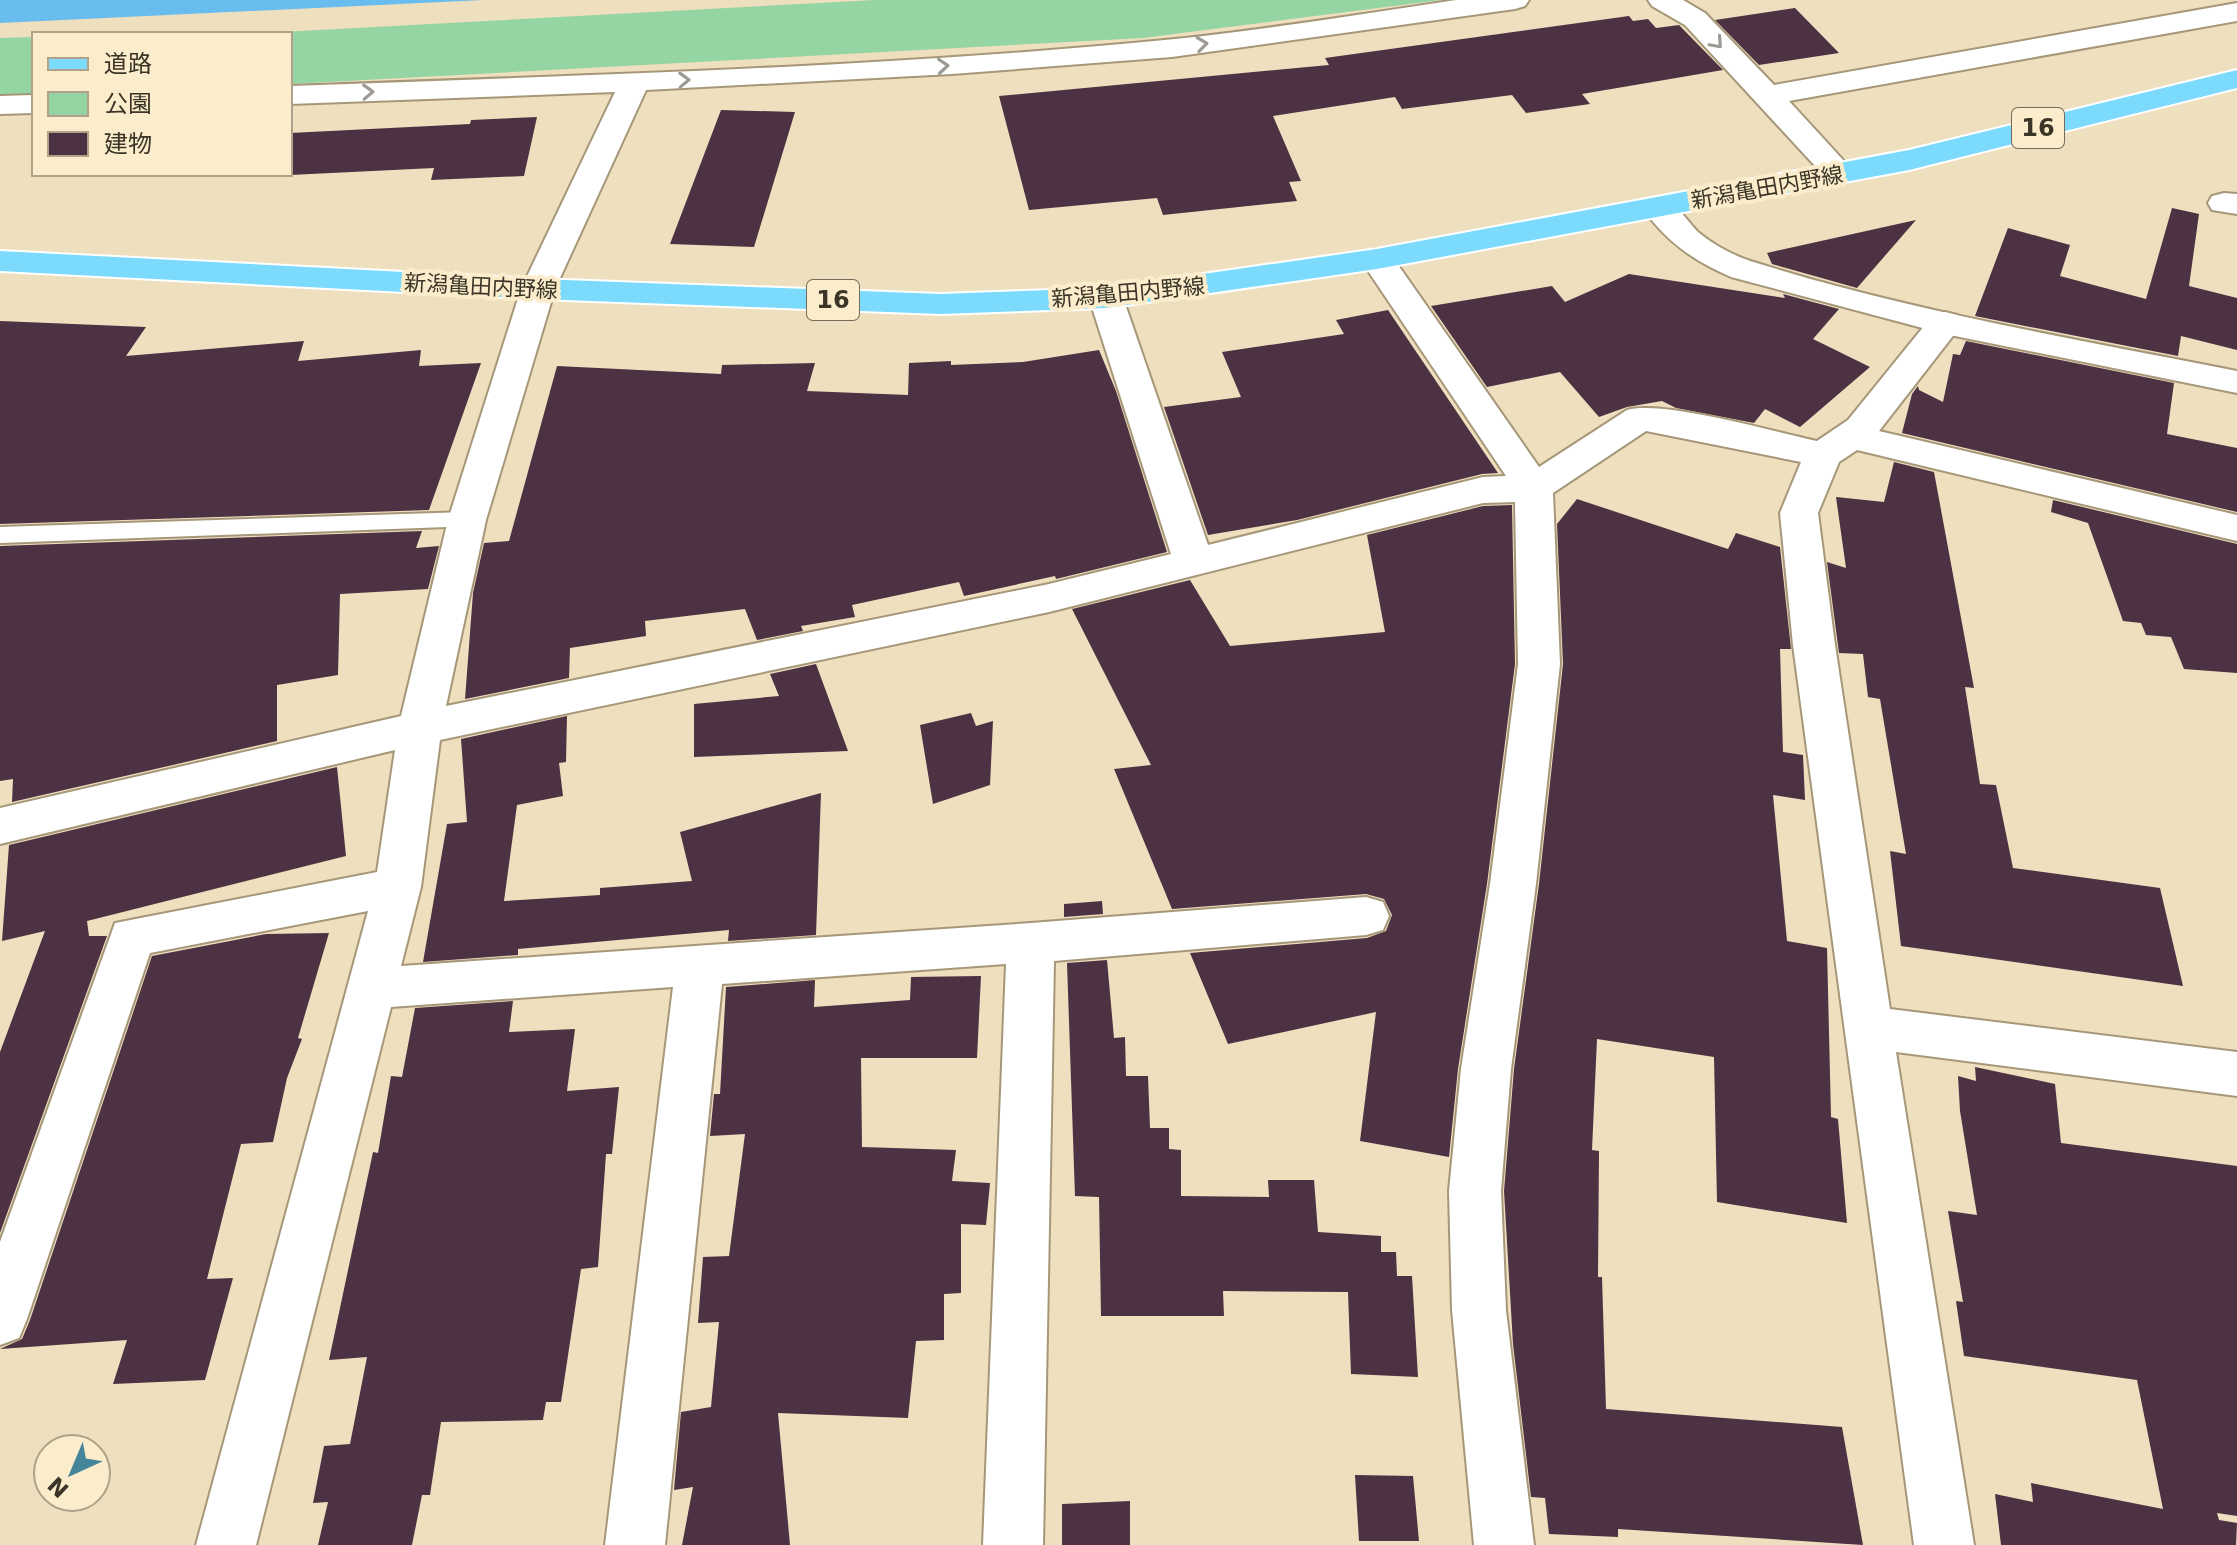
<svg xmlns="http://www.w3.org/2000/svg" width="2237" height="1545" font-family="'DejaVu Sans','Noto Sans JP',sans-serif">
  <style>
    .green { fill: #95d4a3 }
    .water { fill: #68bcee }
    .building { fill: #4d3243 }
    .lines { fill: none; stroke-linecap: round; stroke-linejoin: round }
    .lane-casing { stroke: #a59778; stroke-width: 4 }
    .street-casing { stroke: #a59778; stroke-width: 4 }
    .secondary-casing { stroke: #a59778; stroke-width: 4 }
    .primary-casing { stroke: #fff; stroke-width: 4 }
    .lane { fill: #fff; fill-rule: evenodd }
    .street { fill: #fff; fill-rule: evenodd }
    .secondary { fill: #fff; fill-rule: evenodd }
    .primary { fill: #7cdbfc; fill-rule: evenodd }
    .oneway { stroke: #9d9a94 }
    .labels { text-anchor: middle; stroke-width: 8; stroke-linejoin: round; paint-order: stroke }
    .far-street-label { font-size: 22px; fill: #3b3528; stroke: #fbedcb }
    .shield { fill: #fbedcb; stroke: #756c59; stroke-width: 2 }
    .shield-label { font-size: 24px; font-weight: bold; fill: #3b3528 }
  </style>
  <rect width="100%" height="100%" fill="#eedfbf"/>
  <path class="green" d="M875,0H1441L1143,38L290,84V34H244Z
    M34,37V97L0,98V38Z"/>
  <path class="water" d="M0,0H483L0,23Z"/>
  <path class="building" d="M1795,8L1839,53L1759,65L1715,20Z
    M1629,16L1633,21L1648,19L1656,28L1679,25L1723,70L1582,94L1590,104L1526,113L1512,95L1402,109L1395,97L1273,116L1301,181L1289,182L1297,201L1163,215L1157,198L1029,210L999,96L1329,65L1325,58Z
    M721,110L795,112L754,247L670,244Z
    M537,117L524,176L431,180L434,168L290,175V133L470,124L471,120Z
    M2172,208L2199,214L2189,286L2237,298V350L2181,336L2178,356L1975,316L2008,228L2070,245L2060,276L2146,299Z
    M1916,220L1857,288L1772,264L1767,253Z
    M1629,274L1785,298L1783,294L1839,309L1813,339L1870,367L1800,427L1765,409L1754,423L1676,408L1662,401L1627,407L1599,417L1560,372L1487,387L1431,306L1552,286L1565,302Z
    M1388,310L1498,473L1482,474L1297,520L1208,535L1164,407L1241,397L1222,352L1344,334L1336,320Z
    M0,321L146,327L126,356L304,341L298,361L421,350L419,366L481,363L429,510L0,524Z
    M1966,341L2174,383L2167,434L2237,448V512L1902,433L1912,394L1918,386L1919,390L1943,402L1953,354L1960,355Z
    M1099,350L1116,391L1167,552L1056,579L1055,576L964,596L959,582L852,605L855,617L801,626L803,631L757,640L745,609L645,621L646,636L570,648L569,678L465,699L473,593L484,543L509,541L557,366L721,374L722,365L815,363L807,391L908,395L909,363L951,361V365L1023,362Z
    M1894,462L1934,472L1974,688L1965,687L1980,784L1996,785L2013,868L2160,888L2183,986L1901,946L1890,851L1906,854L1880,699L1868,697L1863,654L1839,653L1827,562L1846,568L1836,497L1884,502Z
    M1577,499L1728,549L1736,533L1780,547L1791,649H1780L1783,752L1803,755L1805,800L1773,795L1787,941L1827,948L1831,1117L1838,1119L1847,1223L1717,1202L1714,1057L1597,1039L1592,1150L1599,1151L1598,1277H1602L1606,1409L1842,1427L1863,1545L1618,1529V1537L1549,1534L1545,1498L1531,1497L1513,1344L1504,1191L1514,1069L1539,884L1563,664L1557,524Z
    M2053,500L2237,544V673L2184,669L2171,637L2146,635L2141,623L2123,621L2088,523L2051,512Z
    M1512,505L1515,664L1487,884L1458,1069L1449,1157L1360,1141L1376,1012L1228,1044L1190,953L1367,938L1386,931L1392,915L1384,899L1366,894L1172,909L1114,769L1151,765L1072,609L1190,580L1230,646L1385,632L1367,535L1483,506Z
    M422,531L416,548L439,546L428,589L340,594L338,675L277,685V741L12,802L13,779L0,781V546Z
    M816,664L848,751L694,757V704L779,696L770,674Z
    M971,713L976,726L993,721L990,785L933,804L920,725Z
    M567,716L566,762L559,763L563,796L517,805L504,901L600,895V888L692,881L680,832L821,793L816,935L728,941L729,930L518,949V955L423,962L447,824L467,822L461,739Z
    M337,767L346,856L87,921L89,936H107L0,1233V1052L45,931L2,941L9,845Z
    M1102,901L1103,914L1064,917V904Z
    M329,933L298,1038L302,1039L287,1078L273,1142L241,1144L207,1279L233,1278L205,1380L113,1384L127,1340L0,1349L22,1339L30,1320L152,956L266,934Z
    M1107,960L1114,1038L1125,1037L1126,1076H1148L1150,1128H1169V1149L1181,1150V1196L1269,1197L1268,1180H1314L1318,1232L1381,1236V1252H1396L1397,1276H1412L1418,1377L1351,1374L1348,1292L1223,1291L1224,1316H1101L1099,1197L1075,1196L1067,963Z
    M981,976L977,1058H861L862,1147L956,1150L952,1181L990,1183L986,1225L961,1224V1293L944,1294V1340L916,1341L908,1418L778,1413L790,1545H682L693,1487L674,1490L681,1412L711,1407L719,1322L698,1323L703,1257L729,1256L745,1134L710,1136L714,1094H720L726,987L815,980L814,1007L910,1000L911,977Z
    M513,1001L509,1032L575,1029L567,1091L619,1087L612,1154H606L598,1267L581,1269L561,1402H546L543,1420L441,1422L430,1495H422L412,1545H318L328,1502L313,1503L324,1446L350,1444L367,1357L329,1360L373,1152L378,1153L391,1076L402,1077L415,1008Z
    M1975,1067L2055,1084L2061,1143L2237,1166V1516L2217,1513L2219,1520L2237,1523L2236,1545H2001L1995,1494L2033,1502L2031,1483L2163,1509L2137,1380L1964,1356L1956,1301L1963,1302L1948,1211L1977,1215L1960,1111L1958,1076L1976,1081Z
    M1355,1475L1413,1476L1419,1541H1359Z
    M1130,1501V1545H1062V1504Z"/>
  <g class="lines">
    <defs>
      <path id="lane" d="M467,512L475,514L479,520L475,526L0,543V527Z"/>
      <path id="street" d="M2224,193L2237,194V214L2212,210L2208,203L2212,196Z
        M1377,249L1389,252L1539,467L1627,410C1663,400 1775,432 1817,441L1848,420L1933,315L1945,312L1957,315L1963,323L1879,431L2237,515V541L1857,450L1839,462L1818,513L1835,645L1890,1009L2237,1052V1096L1896,1052L1974,1545H1914L1793,645L1780,513L1801,462L1646,431L1553,493L1560,664L1536,884L1511,1069L1501,1191L1506,1310L1534,1545H1474L1452,1310L1449,1191L1461,1069L1490,884L1518,664L1515,502L1483,503L1049,612L440,740L421,887L401,966L1031,923L1366,897L1383,902L1389,916L1383,930L1366,935L1054,961L1043,1545H983L1006,964L722,984L665,1545H605L673,987L391,1007L256,1545H196L368,911L150,953L27,1319L19,1338L0,1345V1242L115,923L377,872L395,750L0,844V808L401,716L448,520L521,289L526,282L538,279L550,282L555,289L486,520L446,706L1049,584L1171,554L1089,298L1094,291L1106,288L1118,291L1123,298L1208,545L1483,477L1506,476L1360,259L1365,252Z"/>
      <path id="secondary" d="M1456,0H1529L1525,6L1515,9L1172,57L952,74L646,90L555,289L550,296L538,299L526,296L521,289L615,92L290,104V86C585,75 881,68 1175,39C1269,29 1363,14 1456,0Z
        M1648,0H1683L1705,13L1774,85L2237,3V21L1789,101L1855,173L1850,180L1839,183L1828,180L1685,25L1652,6Z
        M34,95V113L0,114V96Z
        M1658,197C1677,202 1685,219 1698,232C1715,246 1736,257 1757,263C1913,312 2077,339 2237,371V393L1945,334L1731,277C1694,261 1665,241 1642,207L1646,200Z"/>
      <path id="primary" d="M2237,70V88L1909,170L1377,269L1106,308L940,314L538,299L0,271V251L538,279L940,294L1106,288L1377,249L1909,150Z"/>
    </defs>
    <use href="#lane" class="lane-casing"/>
    <use href="#street" class="street-casing"/>
    <use href="#secondary" class="secondary-casing"/>
    <use href="#primary" class="primary-casing"/>
    <use href="#lane" class="lane"/>
    <use href="#street" class="street"/>
    <use href="#secondary" class="secondary"/>
    <use href="#primary" class="primary"/>
  </g>
  <defs><path id="oneway-chevron" d="M-2-3.5L2.5 0L-2 3.5" fill="none" stroke-width="1.6" stroke-linecap="round" stroke-linejoin="round" transform="scale(2)"/></defs>
  <g class="oneway">
    <use href="#oneway-chevron" transform="translate(1717 43) rotate(48)"/>
    <use href="#oneway-chevron" transform="translate(1202 44) rotate(-7)"/>
    <use href="#oneway-chevron" transform="translate(943 66) rotate(-4)"/>
    <use href="#oneway-chevron" transform="translate(684 80) rotate(-2)"/>
    <use href="#oneway-chevron" transform="translate(368 92) rotate(-2)"/>
  </g>
  <g class="labels">
    <g class="far-street-label">
      <text transform="translate(1767 187) rotate(-10)" y="8">新潟亀田内野線</text>
      <text transform="translate(481 286) rotate(3)" y="8">新潟亀田内野線</text>
      <text transform="translate(1128 292) rotate(-5)" y="8">新潟亀田内野線</text>
    </g>
    <g class="shield">
      <rect x="2012" y="108" width="52" height="40" rx="6"/>
      <rect x="807" y="280" width="52" height="40" rx="6"/>
    </g>
    <g class="shield-label">
      <text x="2038" y="136">16</text>
      <text x="833" y="308">16</text>
    </g>
  </g>
  <rect x="32" y="32" width="260" height="144" fill="#fbedcb" stroke="#aea38a" stroke-width="2"/>
  <rect x="48" y="58" width="40" height="12" fill="#7cdbfc" stroke="#aea38a" stroke-width="2"/>
  <text x="104" y="72" font-size="24" fill="#3b3528">道路</text>
  <rect x="48" y="92" width="40" height="24" fill="#95d4a3" stroke="#aea38a" stroke-width="2"/>
  <text x="104" y="112" font-size="24" fill="#3b3528">公園</text>
  <rect x="48" y="132" width="40" height="24" fill="#4d3243" stroke="#aea38a" stroke-width="2"/>
  <text x="104" y="152" font-size="24" fill="#3b3528">建物</text>
  <g transform="translate(72 1473) rotate(224)"><circle r="38" fill="#fbedcb" stroke="#aea38a" stroke-width="2"/>
  <path d="M0-6L14 30L0 20L-14 30Z" fill="#458599"/>
  <text y="-12" font-size="22" font-weight="bold" text-anchor="middle" fill="#3b3528">N</text>
  </g>
</svg>
